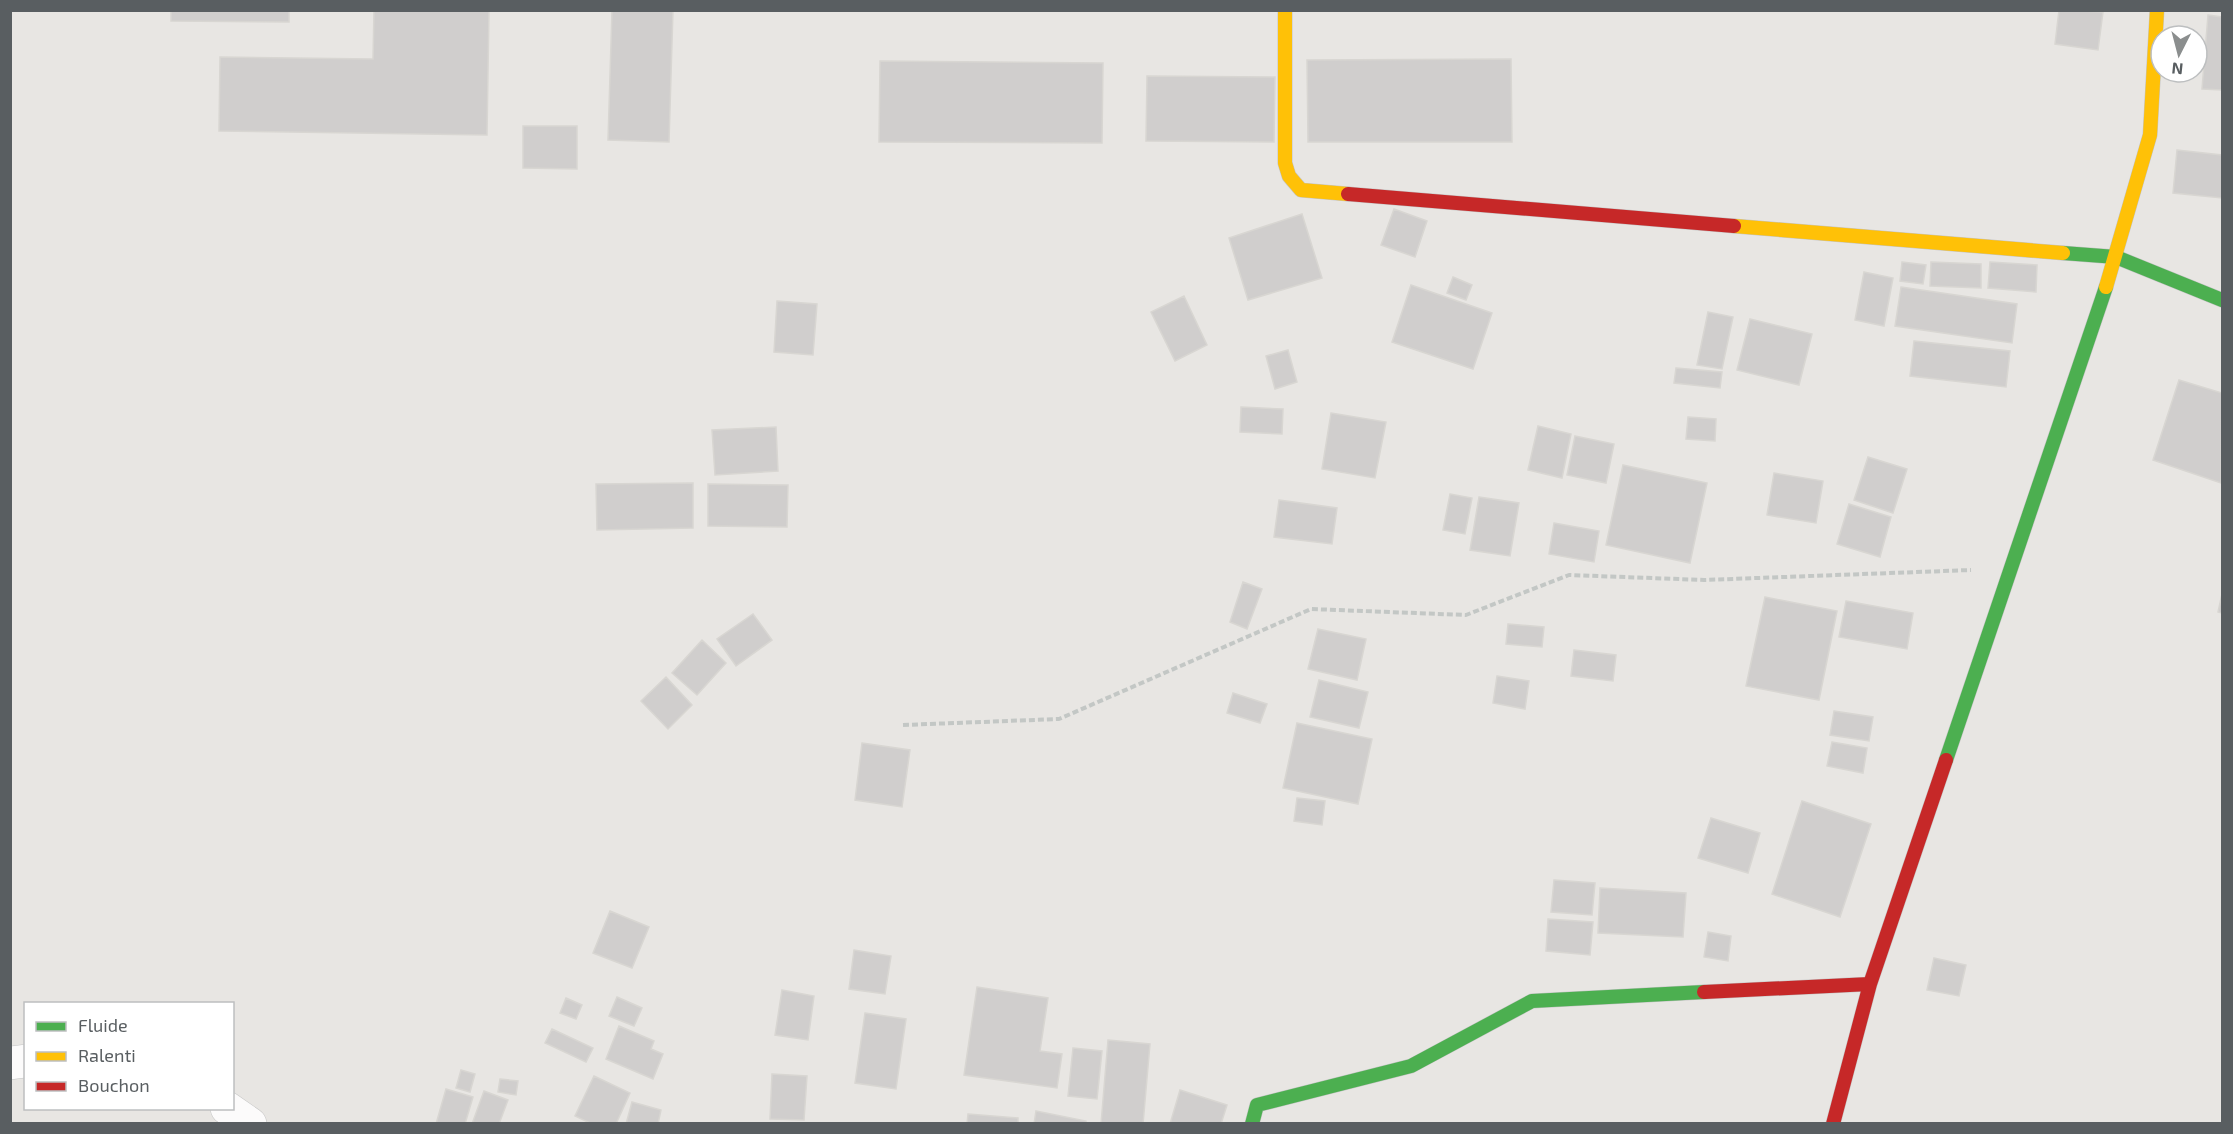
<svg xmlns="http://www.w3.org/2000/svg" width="2233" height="1134" font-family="'Exo 2',sans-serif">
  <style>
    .building { fill: #d0cecd; stroke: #d8d6d2; stroke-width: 1.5 }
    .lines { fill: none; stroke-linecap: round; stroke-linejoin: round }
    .street-casing { stroke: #c4c4c4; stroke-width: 34 }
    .fast-casing { stroke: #c4c4c4; stroke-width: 15 }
    .slow-casing { stroke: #c4c4c4; stroke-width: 15 }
    .jam-casing { stroke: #c4c4c4; stroke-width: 15 }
    .path { stroke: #c3c7c5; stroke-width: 4; stroke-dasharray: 6 3; stroke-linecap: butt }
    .street { stroke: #fcfbfb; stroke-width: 33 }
    .fast { stroke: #4caf50; stroke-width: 14 }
    .slow { stroke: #ffc107; stroke-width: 14 }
    .jam { stroke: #c62828; stroke-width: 14 }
  </style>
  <rect width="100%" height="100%" fill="#e8e6e3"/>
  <path class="building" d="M171,10H289V22L171,21Z
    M374,10H489L487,135L219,131L220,57L373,59Z
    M612,10H673L669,142L608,140Z
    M2059,10L2103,12L2098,50L2055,44Z
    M2208,15L2222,17V90L2202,89Z
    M1511,59L1512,142H1308L1307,60Z
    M880,61L1103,63L1102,143L879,142Z
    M1147,76L1275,77L1274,142L1146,141Z
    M523,126H577V169L523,168Z
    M2177,150L2222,155V198L2173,193Z
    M1394,209L1427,221L1415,257L1381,245Z
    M1302,214L1322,278L1248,300L1229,238Z
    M1902,262L1926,265L1923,284L1900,281Z
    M1931,262L1981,264V288L1930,286Z
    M1990,262L2037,265L2036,292L1988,288Z
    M1864,272L1893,278L1884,326L1855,320Z
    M1453,277L1472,285L1466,300L1447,293Z
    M1411,285L1492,313L1473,369L1392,342Z
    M1901,287L2017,304L2012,343L1895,326Z
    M1184,296L1207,345L1175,361L1151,312Z
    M777,301L817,304L813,355L774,352Z
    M1708,312L1733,317L1722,369L1697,365Z
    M1750,319L1812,334L1799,385L1737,370Z
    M1914,341L2010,351L2006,387L1910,376Z
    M1288,350L1297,382L1275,389L1266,356Z
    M1676,368L1722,372L1720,388L1674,383Z
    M2179,380L2222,393L2221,483L2153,460Z
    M1241,407L1283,409L1282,434L1240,432Z
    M1331,413L1386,422L1375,478L1322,469Z
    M1688,417L1716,419L1715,441L1686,439Z
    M1538,426L1571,434L1562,478L1528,470Z
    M776,427L778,471L715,475L712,430Z
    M1575,436L1614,444L1606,483L1567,475Z
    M1868,457L1907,469L1893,513L1854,500Z
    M1623,465L1707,483L1690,563L1606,545Z
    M1774,473L1823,481L1816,523L1767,515Z
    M693,483V528L597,530L596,484Z
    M708,484L788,485L787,527L708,526Z
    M1450,494L1472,498L1465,534L1443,530Z
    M1479,497L1519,503L1510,556L1470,550Z
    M1279,500L1337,508L1332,544L1274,537Z
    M1849,504L1891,517L1880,557L1837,544Z
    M1554,523L1599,531L1594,562L1549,554Z
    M1243,582L1262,589L1247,629L1230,622Z
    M2222,594V613L2218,612Z
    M1765,597L1837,611L1819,700L1746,686Z
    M1846,601L1913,613L1907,649L1839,637Z
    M753,614L772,640L736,666L717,639Z
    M1508,624L1544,627L1542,647L1506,644Z
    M1318,629L1366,639L1357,680L1308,669Z
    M702,640L726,663L697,695L672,673Z
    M1574,650L1616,655L1613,681L1571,676Z
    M1497,676L1529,681L1525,709L1493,703Z
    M666,677L692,705L668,729L641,701Z
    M1319,680L1368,692L1359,728L1310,717Z
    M1233,693L1267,704L1260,723L1227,713Z
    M1834,711L1873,717L1869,741L1830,735Z
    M1297,723L1372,739L1358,804L1283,788Z
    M1832,742L1867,748L1863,773L1827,766Z
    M862,743L910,750L902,807L855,800Z
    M1297,798L1325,801L1322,825L1294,821Z
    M1802,801L1871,824L1840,917L1772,894Z
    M1711,818L1760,833L1748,873L1698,858Z
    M1554,880L1595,883L1592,915L1551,912Z
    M1600,888L1686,893L1683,937L1598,933Z
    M610,911L649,927L632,968L593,953Z
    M1548,919L1593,922L1590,955L1546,951Z
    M1708,932L1731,936L1728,961L1704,957Z
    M854,950L891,956L885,994L849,989Z
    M1934,958L1966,965L1959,996L1927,990Z
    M977,987L1048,998L1040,1051L1062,1054L1057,1088L964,1075Z
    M782,990L814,996L808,1040L775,1035Z
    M617,997L642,1008L634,1026L609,1016Z
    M566,998L582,1005L576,1019L560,1013Z
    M865,1013L906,1019L896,1089L855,1083Z
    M619,1026L654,1041L651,1049L663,1054L653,1079L606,1059Z
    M552,1029L593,1048L586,1062L545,1043Z
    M1108,1040L1150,1044L1143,1124H1101Z
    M1073,1048L1102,1051L1097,1099L1068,1096Z
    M461,1070L475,1074L470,1092L456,1088Z
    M772,1074L807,1076L804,1120L770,1119Z
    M594,1076L630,1093L616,1124H592L575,1116Z
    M500,1079L518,1081L516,1095L498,1092Z
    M446,1089L473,1097L465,1124H436Z
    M1180,1090L1227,1105L1221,1124H1170Z
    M484,1091L508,1100L499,1124H472Z
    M632,1102L661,1110L658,1124H626Z
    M1036,1111L1086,1121V1124H1034Z
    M968,1114L1018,1118V1124H967Z"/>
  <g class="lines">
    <defs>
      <path id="street" d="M10,1063L26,1061
        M227,1108L250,1124"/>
      <path id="fast" d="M2063,253L2116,257L2222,300
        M1946,760L2106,287
        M1252,1124L1257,1105L1411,1066L1532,1001L1704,992"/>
      <path id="slow" d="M1285,10V163L1289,176L1301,190L1348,194
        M1734,226L2063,253
        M2106,287L2150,135L2157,10"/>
      <path id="jam" d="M1348,194L1734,226
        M1704,992L1870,984
        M1833,1124L1870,984L1946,760"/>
    </defs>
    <use href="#street" class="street-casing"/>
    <use href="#fast" class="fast-casing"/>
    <use href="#slow" class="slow-casing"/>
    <use href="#jam" class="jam-casing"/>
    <path class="path" d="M903,725L1059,719L1311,609L1466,615L1569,575L1704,580L1971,570"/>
    <use href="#street" class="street"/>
    <use href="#fast" class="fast"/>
    <use href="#slow" class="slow"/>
    <use href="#jam" class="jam"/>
  </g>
  <rect width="2233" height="1134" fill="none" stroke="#595e61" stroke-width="24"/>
  <rect x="24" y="1002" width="210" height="108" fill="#ffffff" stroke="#bdbfc0" stroke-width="1.5"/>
  <rect x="36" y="1022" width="30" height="9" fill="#4caf50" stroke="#bdbfc0" stroke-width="1.5"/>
  <text x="78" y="1032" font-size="18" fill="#595e61">Fluide</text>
  <rect x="36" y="1052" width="30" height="9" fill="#ffc107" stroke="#bdbfc0" stroke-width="1.5"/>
  <text x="78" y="1062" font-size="18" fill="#595e61">Ralenti</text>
  <rect x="36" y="1082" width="30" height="9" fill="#c62828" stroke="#bdbfc0" stroke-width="1.5"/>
  <text x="78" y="1092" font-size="18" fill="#595e61">Bouchon</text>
  <g transform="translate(2179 54) rotate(186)"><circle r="28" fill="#ffffff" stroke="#bdbfc0" stroke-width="1.5"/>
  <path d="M0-4.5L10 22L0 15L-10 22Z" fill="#8b8e8e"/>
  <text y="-9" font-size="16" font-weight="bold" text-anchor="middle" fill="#595e61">N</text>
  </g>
</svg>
